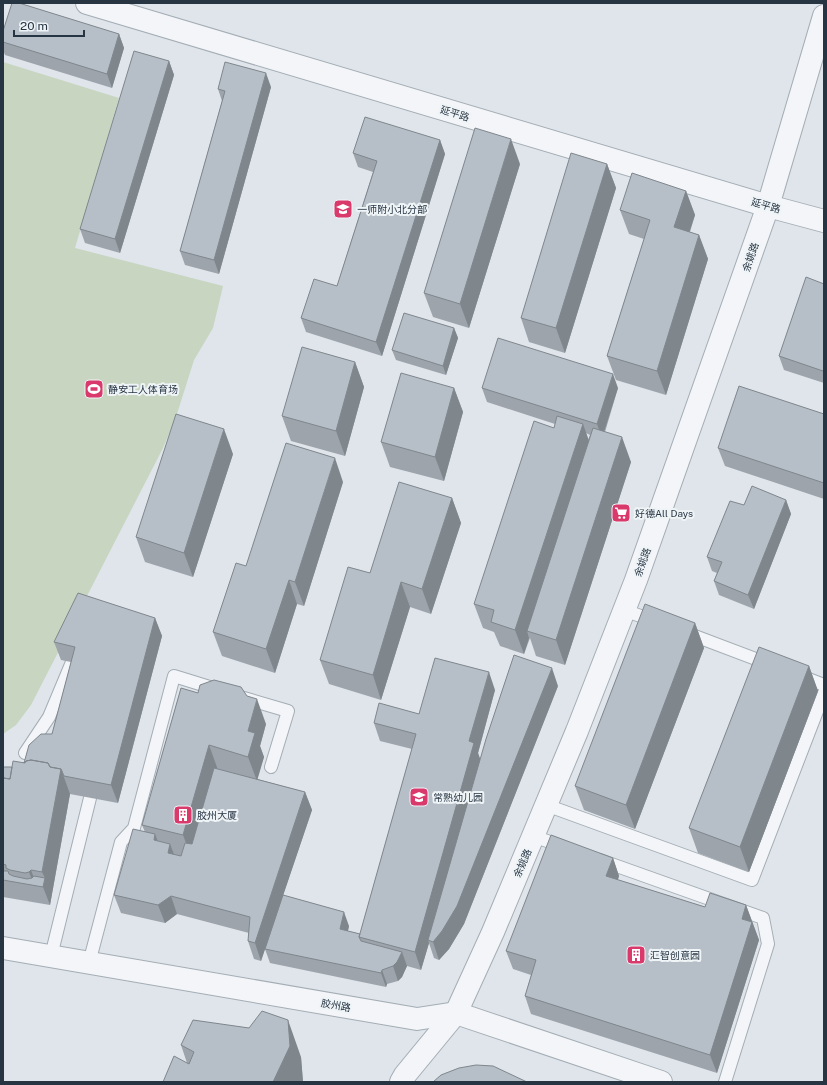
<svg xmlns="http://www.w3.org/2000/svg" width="827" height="1085" font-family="'Public Sans','Noto Sans SC',sans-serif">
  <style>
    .green { fill: #c8d5c0 }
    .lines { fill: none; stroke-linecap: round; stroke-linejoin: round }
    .service-casing { stroke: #a4adb5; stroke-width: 14 }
    .minor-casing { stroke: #a4adb5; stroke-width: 24 }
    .tertiary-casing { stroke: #a4adb5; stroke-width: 24 }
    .service { stroke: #f3f5f8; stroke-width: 12 }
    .minor { stroke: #f3f5f8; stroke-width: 22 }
    .tertiary { stroke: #f3f5f8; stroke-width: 22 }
    .wall { fill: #9da4ac; fill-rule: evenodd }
    .shaded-wall { fill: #7f868c }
    .building { fill: #b6bfc8; stroke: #7f868c }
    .labels { text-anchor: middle; stroke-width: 4; stroke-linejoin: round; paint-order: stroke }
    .street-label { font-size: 10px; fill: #273543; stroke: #eff4f7 }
    .poi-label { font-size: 10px; fill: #273543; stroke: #eff4f7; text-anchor: start }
  </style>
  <rect width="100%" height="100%" fill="#dfe5ea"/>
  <path class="green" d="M3,62L119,98L75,248L223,286L213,328L194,360L176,417L163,448L31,705L16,725L3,734Z"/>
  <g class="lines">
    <defs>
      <path id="service" d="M624,610L654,621
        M687,633L769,664
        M801,676L824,685
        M244,698L288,711L271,767
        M25,753L49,717L72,662
        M546,805L752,880L824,693
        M533,836L564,847
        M600,860L763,918L768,944L725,1082
        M51,956L90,798
        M89,963L121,842L134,828L174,676L216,689"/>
      <path id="minor" d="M87,3L768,206L824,221
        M401,1082L405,1075L456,1013L493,932L577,731L636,580L768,206L824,16"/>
      <path id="tertiary" d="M3,948L417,1019L456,1013L661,1082"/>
    </defs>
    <use href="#service" class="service-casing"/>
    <use href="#minor" class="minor-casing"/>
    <use href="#tertiary" class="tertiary-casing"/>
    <use href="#service" class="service"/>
    <use href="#minor" class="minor"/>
    <use href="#tertiary" class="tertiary"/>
  </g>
  <path class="wall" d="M3,31L119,34L124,48L112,88L5,55L3,50Z
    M169,61L174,75L120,253L85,243L80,229Z
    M271,87L219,274L185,265L180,251L222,101L218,89Z
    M440,140L445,154L382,356L306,332L301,318L337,286L373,172L358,167L353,153Z
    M520,164L469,328L433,317L424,293Z
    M607,164L616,188L565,353L529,342L521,318Z
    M686,191L695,215L690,232L699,235L708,259L666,395L616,380L607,356L644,239L629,234L620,210Z
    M824,284V383L784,370L779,356Z
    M454,328L458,338L446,375L396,360L392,350Z
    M355,362L364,387L345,456L291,441L282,416Z
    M454,388L463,412L444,481L390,467L381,442Z
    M482,388H618L605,432L631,462L565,665L536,656L530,638L524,654L500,646L494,632L483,628L474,604L554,428L555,424L487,402ZM586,433L590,435L588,440Z
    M824,414V499L725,466L718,448Z
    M233,454L193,577L145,562L136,537Z
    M343,482L304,606L297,604L275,673L222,656L213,632L246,566Z
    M452,498L461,523L431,614L410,607L381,700L329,684L320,660L370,573Z
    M786,500L791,514L754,609L719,595L714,581L717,573L712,571L707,557L744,505Z
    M155,618L162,636L118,803L70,794L50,905L3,897V767H12L24,762L52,734L71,662L61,660L54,642Z
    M695,623L704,648L635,829L584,810L575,786Z
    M809,666L818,691L749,872L698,853L689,828Z
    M558,686L464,924L449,949L439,960L434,958L429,943L421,970L407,966L402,977L398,981L387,984L386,987L270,963L265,949L261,961L254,959L248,941L249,933L177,914L165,923L121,913L114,895L145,832L142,825L181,688L266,724L260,746L264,757L257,779L305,792L312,810L283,895L349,926L348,931L360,934L412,749L380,741L374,723L419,714L495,690L478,753L480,760Z
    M613,858L619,876L618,880L705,907L746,905L759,940L717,1073L531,1014L525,996L531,975L513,969L506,951Z
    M181,1045L301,1057L303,1082H163L187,1063Z"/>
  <path class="shaded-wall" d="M119,34L124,48L112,88L107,74Z
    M169,61L174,75L120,253L115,239Z
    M266,73L271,87L219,274L214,260Z
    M511,139L520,164L469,328L460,304Z
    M440,140L445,154L382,356L376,342Z
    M607,164L616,188L565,353L556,328Z
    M686,191L695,215L683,251L674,227Z
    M699,235L708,259L666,395L657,371Z
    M454,328L458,338L446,375L443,366Z
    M355,362L364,387L345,456L336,431Z
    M613,374L618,388L602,438L597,424Z
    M454,388L463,412L444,481L435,457Z
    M583,424L592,449L527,631L529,638L524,654L515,630Z
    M224,429L233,454L193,577L184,553Z
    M622,437L631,462L565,665L556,640Z
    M335,458L343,482L304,606L295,582Z
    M452,498L461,523L431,614L422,589Z
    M786,500L791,514L754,609L748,595Z
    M289,580L297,604L275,673L266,649Z
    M401,582L410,607L381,700L373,675Z
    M155,618L162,636L118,803L111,785Z
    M695,623L704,648L635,829L626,805Z
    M809,666L818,691L749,872L740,847Z
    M552,668L558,686L464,924L449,949L439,960L433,942Z
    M489,672L495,690L478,753L481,761L428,940L429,943L421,970L415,952L469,741Z
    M257,699L266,724L260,746L264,757L257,781L248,757V731Z
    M209,745L218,770L192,859L183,835Z
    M61,769L70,794L50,905L43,887L45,878L42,872Z
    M305,792L312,810L261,961L255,943Z
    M155,834L162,852L154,840Z
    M170,844L177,862L168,853Z
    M613,858L619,876L612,894L606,876Z
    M31,870L37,886L34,885L29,872Z
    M171,896L177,914L165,923L158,905Z
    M746,905L759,940L717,1073L710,1055L742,919Z
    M344,912L349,926L345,943L340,929Z
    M402,952L407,966L402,977L398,981L393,966Z
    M382,970L387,984L386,987L381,973Z
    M288,1020L301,1057L303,1082H273Z"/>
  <path class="building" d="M12,3H19L119,34L107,74L3,42V31Z
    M134,51L169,61L115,239L80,229Z
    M225,62L266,73L214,260L180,251L225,91L218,89Z
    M365,117L440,140L376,342L301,318L314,279L337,286L377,161L353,153Z
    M475,128L511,139L460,304L424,293Z
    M571,153L607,164L556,328L521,318Z
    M632,173L686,191L674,227L699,235L657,371L607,356L650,220L620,210Z
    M806,277L824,284V368L823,371L779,356Z
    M404,313L454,328L443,366L392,350Z
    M498,338L613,374L597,424L482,388Z
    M302,347L355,362L336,431L282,416Z
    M401,373L454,388L435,457L381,442Z
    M739,386L824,414V483L718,448Z
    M176,414L224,429L184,553L136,537Z
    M557,416L583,424L515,630L491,622L494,610L474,604L534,421L554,428Z
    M593,428L622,437L556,640L527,631Z
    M286,443L335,458L295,582L289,580L266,649L213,632L236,563L246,566Z
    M399,482L452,498L422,589L401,582L373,675L320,660L348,567L370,573Z
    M752,486L786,500L748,595L714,581L722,562L707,557L730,501L744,505Z
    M78,593L155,618L111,785L64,776L61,769L50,767L48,763L31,760L26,761L24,763L29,745L41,734H52L75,647L54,642Z
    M645,604L695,623L626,805L575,786Z
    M759,647L809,666L740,847L689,828Z
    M514,655L552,668L457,906L442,931L433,942L428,940L486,739Z
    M435,658L489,672L469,741L474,743L415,952L359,937L416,734L374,723L379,703L419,714Z
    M214,680L241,687L247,696L257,699L248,731L255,733L248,757L209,745L183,835L142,825L181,688L198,693L200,685Z
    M31,760L48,763L50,767L61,769L42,872L31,870L29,872L25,873L10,870L6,868V865L3,864V778L10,779L13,761L25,763L26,761Z
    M3,767H12L10,779L4,778L3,776Z
    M214,768L305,792L255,943L248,941L250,917L171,896L158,905L114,895L133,829L155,834L154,840L170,844L168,853L181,856L185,843L192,844Z
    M551,835L613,858L606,876L705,907L710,893L746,905L742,919L752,922L710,1055L525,996L536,960L506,951Z
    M3,871H8L9,874L13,876L27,879L32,878L34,876L45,878L43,887L3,880Z
    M283,895L344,912L340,929L360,934L359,937L361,941L402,952L397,962L393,966L382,970L381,973L265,949Z
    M262,1011L288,1020L290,1046L273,1082H163L174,1056L189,1064L194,1052L181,1045L193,1020L249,1028Z
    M476,1065L493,1066L527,1082H433L441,1075L459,1068Z"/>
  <defs>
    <symbol id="school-square" viewBox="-11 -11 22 22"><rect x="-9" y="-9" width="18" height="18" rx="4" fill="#da396b" stroke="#eff4f7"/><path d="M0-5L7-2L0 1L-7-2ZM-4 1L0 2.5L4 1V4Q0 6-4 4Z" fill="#fff"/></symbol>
    <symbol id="stadium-square" viewBox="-11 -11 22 22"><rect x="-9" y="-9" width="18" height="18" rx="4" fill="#da396b" stroke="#eff4f7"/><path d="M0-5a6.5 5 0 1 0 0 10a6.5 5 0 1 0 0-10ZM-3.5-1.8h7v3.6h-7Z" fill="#fff"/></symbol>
    <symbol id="supermarket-square" viewBox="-11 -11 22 22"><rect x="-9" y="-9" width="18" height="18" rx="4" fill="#da396b" stroke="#eff4f7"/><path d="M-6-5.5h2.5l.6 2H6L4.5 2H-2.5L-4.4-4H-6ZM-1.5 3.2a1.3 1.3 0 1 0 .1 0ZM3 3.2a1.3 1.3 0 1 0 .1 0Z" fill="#fff"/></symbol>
    <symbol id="building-square" viewBox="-11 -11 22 22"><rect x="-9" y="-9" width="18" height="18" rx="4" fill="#da396b" stroke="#eff4f7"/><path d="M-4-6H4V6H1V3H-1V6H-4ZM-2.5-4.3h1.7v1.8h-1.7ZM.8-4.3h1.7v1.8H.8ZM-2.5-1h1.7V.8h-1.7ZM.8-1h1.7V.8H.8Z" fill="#fff"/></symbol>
  </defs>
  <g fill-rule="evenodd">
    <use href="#school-square" x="332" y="198" width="22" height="22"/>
    <use href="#stadium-square" x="83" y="378" width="22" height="22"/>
    <use href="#supermarket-square" x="610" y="502" width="22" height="22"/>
    <use href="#school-square" x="408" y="786" width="22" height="22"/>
    <use href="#building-square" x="172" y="804" width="22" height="22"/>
    <use href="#building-square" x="625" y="944" width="22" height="22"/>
  </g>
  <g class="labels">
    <g class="street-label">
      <text transform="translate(455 113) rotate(17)" y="4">延平路</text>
      <text transform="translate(766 205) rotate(16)" y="4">延平路</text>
      <text transform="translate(750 257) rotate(-71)" y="4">余姚路</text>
      <text transform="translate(642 562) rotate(-70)" y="4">余姚路</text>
      <text transform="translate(522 863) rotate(-67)" y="4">余姚路</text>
      <text transform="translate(336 1005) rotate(10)" y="4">胶州路</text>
    </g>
    <g class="poi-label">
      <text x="357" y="213">一师附小北分部</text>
      <text x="108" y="393">静安工人体育场</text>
      <text x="635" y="517">好德All Days</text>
      <text x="433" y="801">常熟幼儿园</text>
      <text x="197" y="819">胶州大厦</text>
      <text x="650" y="959">汇智创意园</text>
    </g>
  </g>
  <rect width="827" height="1085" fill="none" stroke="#273543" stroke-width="8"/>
  <path d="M14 30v6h70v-6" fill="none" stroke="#273543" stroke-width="2"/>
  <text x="20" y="30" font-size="12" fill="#273543" stroke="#eff4f7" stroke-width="3" paint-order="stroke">20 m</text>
</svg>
